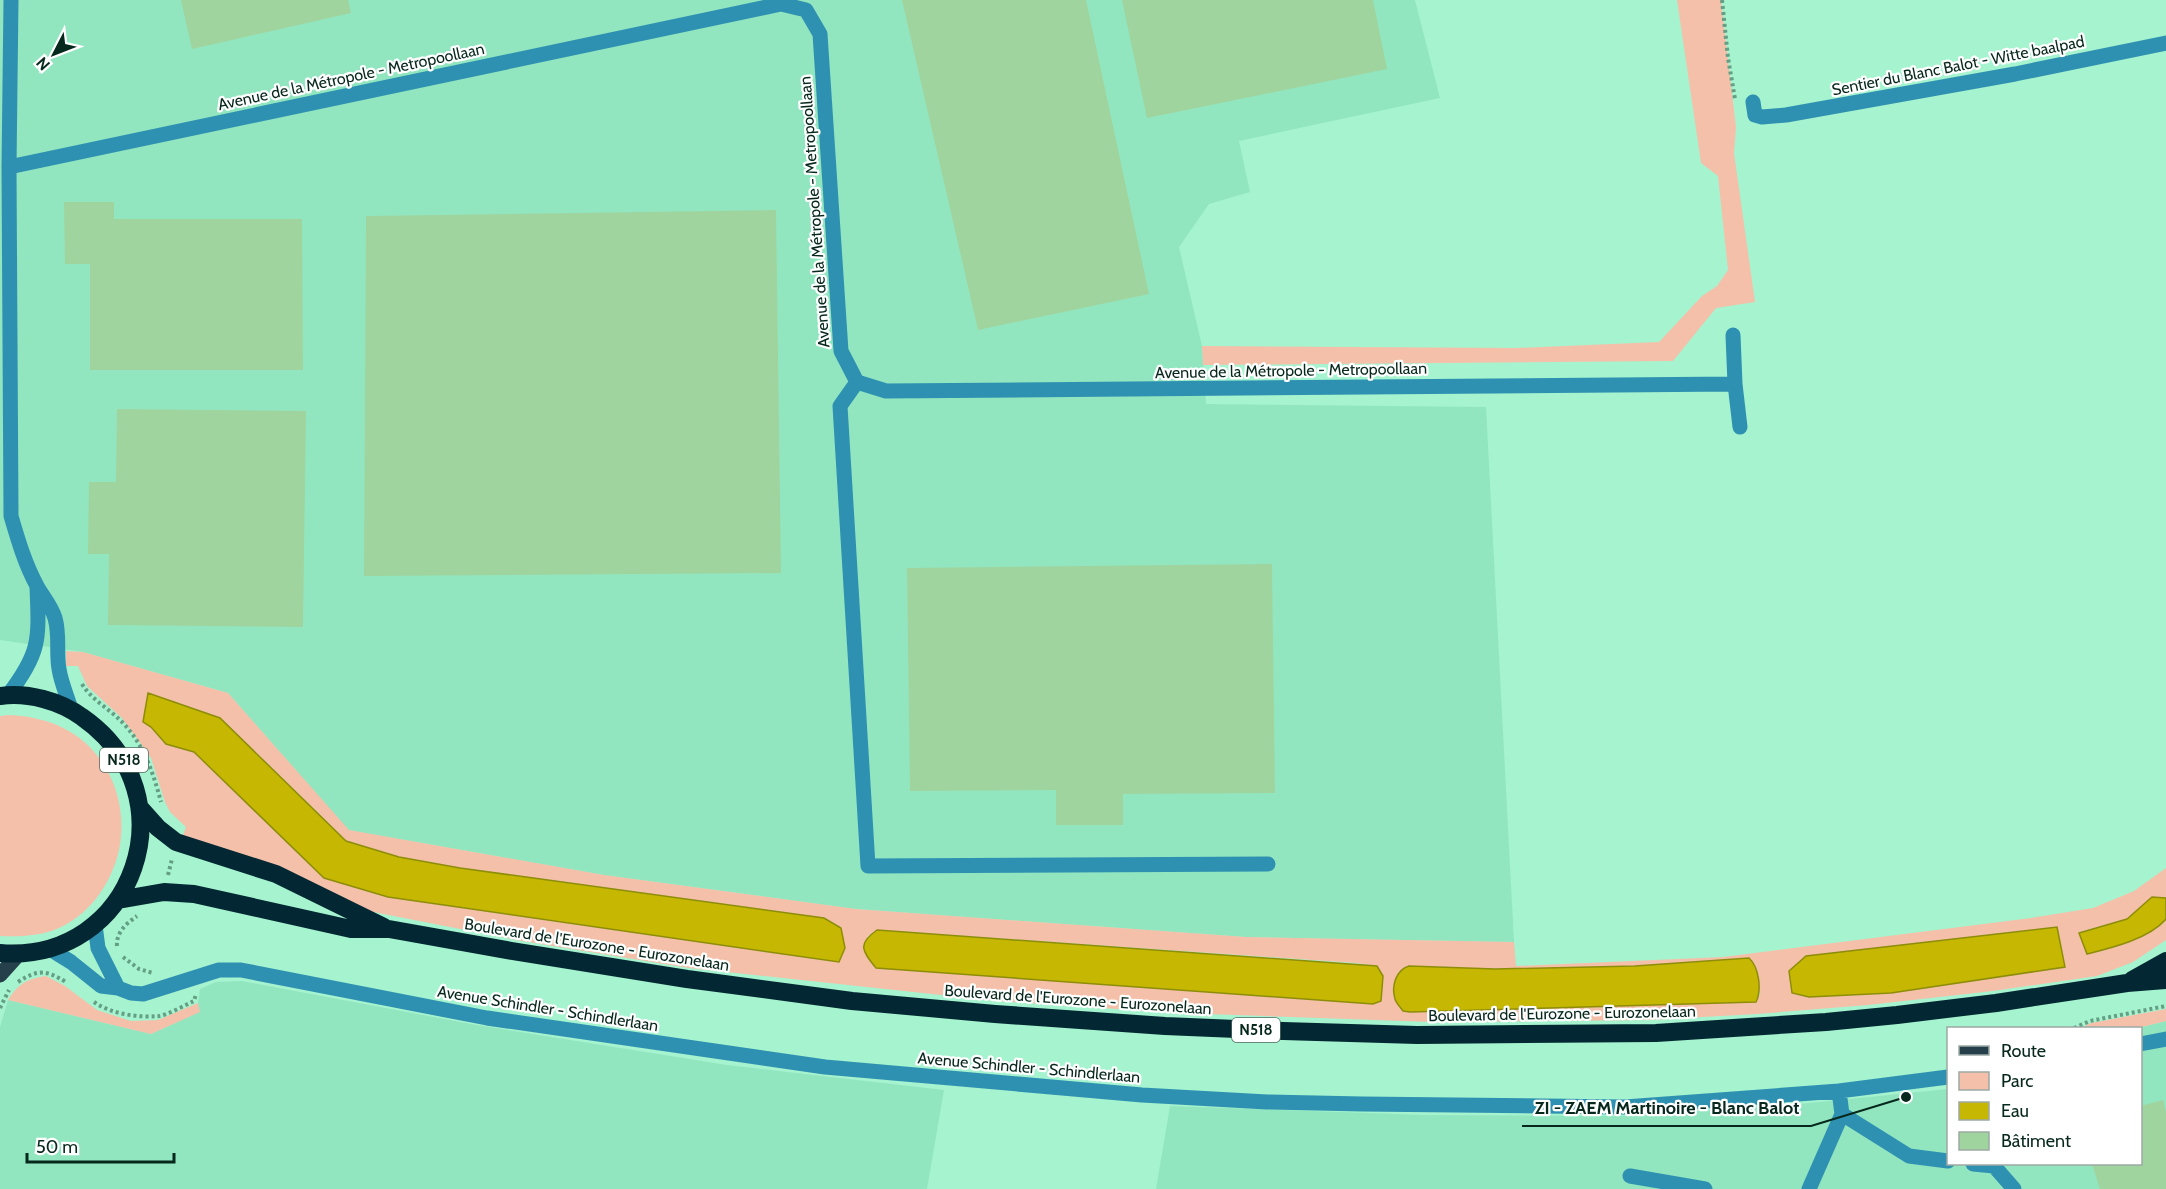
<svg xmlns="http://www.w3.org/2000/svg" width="2166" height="1189" font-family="Cabin,sans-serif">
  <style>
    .built { fill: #91e6c0 }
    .green { fill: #f5c0a9; fill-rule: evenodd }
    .water { fill: #c6b802; stroke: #8d8d0a; stroke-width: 1.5 }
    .building { fill: #a0d49e }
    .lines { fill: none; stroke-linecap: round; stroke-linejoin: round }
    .path { stroke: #649e84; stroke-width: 4; stroke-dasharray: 3 3; stroke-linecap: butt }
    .minor { stroke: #2f91b1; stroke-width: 15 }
    .major { stroke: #25404b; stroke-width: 15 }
    .highway { stroke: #042833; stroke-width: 18 }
    .labels { text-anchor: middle; stroke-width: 4.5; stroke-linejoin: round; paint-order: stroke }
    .shield { fill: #fff; stroke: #516860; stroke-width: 1.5 }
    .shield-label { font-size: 15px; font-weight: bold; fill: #07281c }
    .street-label { font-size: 16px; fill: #07281c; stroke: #fff }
    .leader { fill: none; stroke: #07281c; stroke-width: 2 }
    .callout-dot { fill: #07281c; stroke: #fff; stroke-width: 2 }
    .callout-label { font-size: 18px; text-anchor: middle; font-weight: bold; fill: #07281c; stroke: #fff; stroke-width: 4.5; stroke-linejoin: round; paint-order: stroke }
  </style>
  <rect width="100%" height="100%" fill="#a6f3cf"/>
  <path class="built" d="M0,0H1415L1440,98L1239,141L1250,192L1209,204L1179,247L1202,346L1206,404L1486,407L1514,942L1246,937L856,909L604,875L348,830L228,693L83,652L0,640Z
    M242,981L471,1024L727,1065L944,1090L927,1189H0V1027L8,1000L151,1034L199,1012L198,1003L200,989L216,982Z
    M2166,1021V1189H1156L1170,1106L1426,1115L1621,1116L1779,1106L1948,1089V1164H2140V1028H2138Z"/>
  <path class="green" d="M1677,0H1721L1736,127L1734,153L1755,302L1716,308L1673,361L1203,365L1202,346L1516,348L1659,342L1702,296L1717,286L1728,270L1718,176L1701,163Z
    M66,651L83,652L228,693L349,830L604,875L856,909L1246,937L1514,942L1516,966L1723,957L2031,918L2093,908L2134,891L2166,868V898L2152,897L2127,919L2080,932L2161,925L2166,919V940L2133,962L2097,976L1993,991L1868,1005L1757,1014L1649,1020L1431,1022L1177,1013L997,1001L689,968L516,940L363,910L182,838L186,827L170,812L165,802L151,758L122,718L87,686L78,666H66ZM220,718L345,841L399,857L460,868L824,918L845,948L839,962L388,897L324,878L194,752L166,744L151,727ZM877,930L1356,963L1377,966L867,937ZM1806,956L2065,966L1891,993L1809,997L1789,971ZM1749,958L1760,994L1755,1002L1403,1011L1409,966L1495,969L1635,966Z
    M9,715C29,716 49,720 67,730C115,756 134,819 113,869C103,894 85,916 59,928C41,936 19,937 0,936V716Z
    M46,976L65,986L97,1010L131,1021L158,1020L198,1003L200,1012L151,1034L8,1000C19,983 27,979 46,976Z
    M2166,1009V1021L2138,1028H2081L2091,1023Z"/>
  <path class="water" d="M148,693L220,718L346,841L399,857L460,868L824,918L841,928L845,948L839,962L388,897L324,878L194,752L166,744L151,727L143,722Z
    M2152,897L2166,898V919C2149,939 2111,948 2087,954L2079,933L2127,919Z
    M2057,927L2065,967L1891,993L1809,997L1792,993L1789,971L1806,956Z
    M877,930L1377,966L1383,976L1381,1001L1373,1004L876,968C862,951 857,944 877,930Z
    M1749,958C1759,967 1762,990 1756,1002L1410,1012L1403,1011C1401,1008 1396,1003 1395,999C1391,986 1396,970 1409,966L1495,969L1635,966Z"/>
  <path class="building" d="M181,0H348L351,13L192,49Z
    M902,0H1086L1149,294L978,330Z
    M1122,0H1373L1387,69L1147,118Z
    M64,202H114V219H302L303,370H90V264H65Z
    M776,210L781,573L364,576L366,216Z
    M117,409L306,411L303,627L108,625L109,554H88L89,482H116Z
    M1272,564L1275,793L1123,794V825H1056V790L910,791L907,568Z
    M2163,1100L2166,1112V1189H2100L2092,1164H2140V1106Z"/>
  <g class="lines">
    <path class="path" d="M1722,0L1728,58L1735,99
      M82,684C91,699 108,708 120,720C143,742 153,772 161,802
      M168,875L172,859
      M117,946C116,932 127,923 137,916
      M123,957L139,969L153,973
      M18,982C38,969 46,970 66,982
      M94,1002C111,1014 139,1018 159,1016C170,1014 183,1006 194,1001L196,994
      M0,1008L9,990
      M2074,1028L2090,1021L2166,1006"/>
    <path class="minor" d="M11,0L9,167L11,516C18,540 25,564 37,586C43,597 51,605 55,618C60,635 56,652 59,669C61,682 67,696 71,709
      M1753,102L1755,115L1762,117L1786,115L2015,74L2166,43
      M9,167L781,4L806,10L820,34L841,351L857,382L886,391L1735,384
      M1733,335L1735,384L1740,427
      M857,382L840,406L868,866L1268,864
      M8,695C41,652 39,639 37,587
      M95,925L98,948L118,988
      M50,949L71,962L101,986L118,988L131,993L143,994L219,970H241L487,1018L825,1067L1142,1095L1267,1102L1362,1104L1625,1107L1839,1091L1948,1077
      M2140,1044L2166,1039
      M1842,1114L1909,1156L1948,1161
      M1973,1164L1994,1166L2014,1189
      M1630,1176L1705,1189
      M1809,1189L1842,1114L1839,1091"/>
    <path class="major" d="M0,975L18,955"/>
    <path class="highway" d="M0,696C28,692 60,701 82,717C193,794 135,964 0,953
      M141,809L158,828L176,842L276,874L384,927
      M118,900L164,892L194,894L351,929H389L512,951L687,979L852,1001L995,1014L1165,1026L1283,1031L1417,1035L1656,1033L1826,1022L1897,1015L1996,1003L2127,983L2166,980
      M2132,980L2166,961"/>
  </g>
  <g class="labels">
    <g class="shield">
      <rect x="100" y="748" width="48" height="24" rx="4.5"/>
      <rect x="1232" y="1018" width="48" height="24" rx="4.5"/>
    </g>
    <g class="shield-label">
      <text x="124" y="765">N518</text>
      <text x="1256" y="1035">N518</text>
    </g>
    <g class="street-label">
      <text transform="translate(1958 65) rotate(-11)" y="6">Sentier du Blanc Balot - Witte baalpad</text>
      <text transform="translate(351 76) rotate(-12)" y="6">Avenue de la Métropole - Metropoollaan</text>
      <text transform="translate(814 212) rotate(-94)" y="6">Avenue de la Métropole - Metropoollaan</text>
      <text transform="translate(1291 370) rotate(-1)" y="6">Avenue de la Métropole - Metropoollaan</text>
      <text transform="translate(597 944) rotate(9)" y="6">Boulevard de l'Eurozone - Eurozonelaan</text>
      <text transform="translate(1078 999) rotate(4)" y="6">Boulevard de l'Eurozone - Eurozonelaan</text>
      <text transform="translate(548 1008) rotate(9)" y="6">Avenue Schindler - Schindlerlaan</text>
      <text transform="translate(1562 1013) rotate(-1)" y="6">Boulevard de l'Eurozone - Eurozonelaan</text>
      <text transform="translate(1029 1067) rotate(5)" y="6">Avenue Schindler - Schindlerlaan</text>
    </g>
  </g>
  <path class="leader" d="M1906 1097L1811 1126H1522"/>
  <circle class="callout-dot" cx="1906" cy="1097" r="6"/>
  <g class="callout-label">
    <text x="1667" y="1114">ZI - ZAEM Martinoire - Blanc Balot</text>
  </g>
  <rect x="1947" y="1027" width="195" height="138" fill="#ffffff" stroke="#9ca9a4" stroke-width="1.5"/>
  <rect x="1959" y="1046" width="30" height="9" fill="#25404b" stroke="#9ca9a4" stroke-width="1.5"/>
  <text x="2001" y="1057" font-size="18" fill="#07281c">Route</text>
  <rect x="1959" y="1072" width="30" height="18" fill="#f5c0a9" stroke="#9ca9a4" stroke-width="1.5"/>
  <text x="2001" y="1087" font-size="18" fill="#07281c">Parc</text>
  <rect x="1959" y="1102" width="30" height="18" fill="#c6b802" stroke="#9ca9a4" stroke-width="1.5"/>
  <text x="2001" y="1117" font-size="18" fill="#07281c">Eau</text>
  <rect x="1959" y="1132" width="30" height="18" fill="#a0d49e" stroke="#9ca9a4" stroke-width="1.5"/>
  <text x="2001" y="1147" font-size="18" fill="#07281c">Bâtiment</text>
  <g transform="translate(54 54) rotate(228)" stroke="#ffffff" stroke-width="4.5" paint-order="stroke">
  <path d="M0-4.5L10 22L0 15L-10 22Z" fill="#07281c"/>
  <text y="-9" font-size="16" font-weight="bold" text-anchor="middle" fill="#07281c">N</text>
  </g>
  <path d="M27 1153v9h147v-9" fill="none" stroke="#07281c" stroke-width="3"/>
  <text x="36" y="1153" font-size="18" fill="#07281c" stroke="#ffffff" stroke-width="4.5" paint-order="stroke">50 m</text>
</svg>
